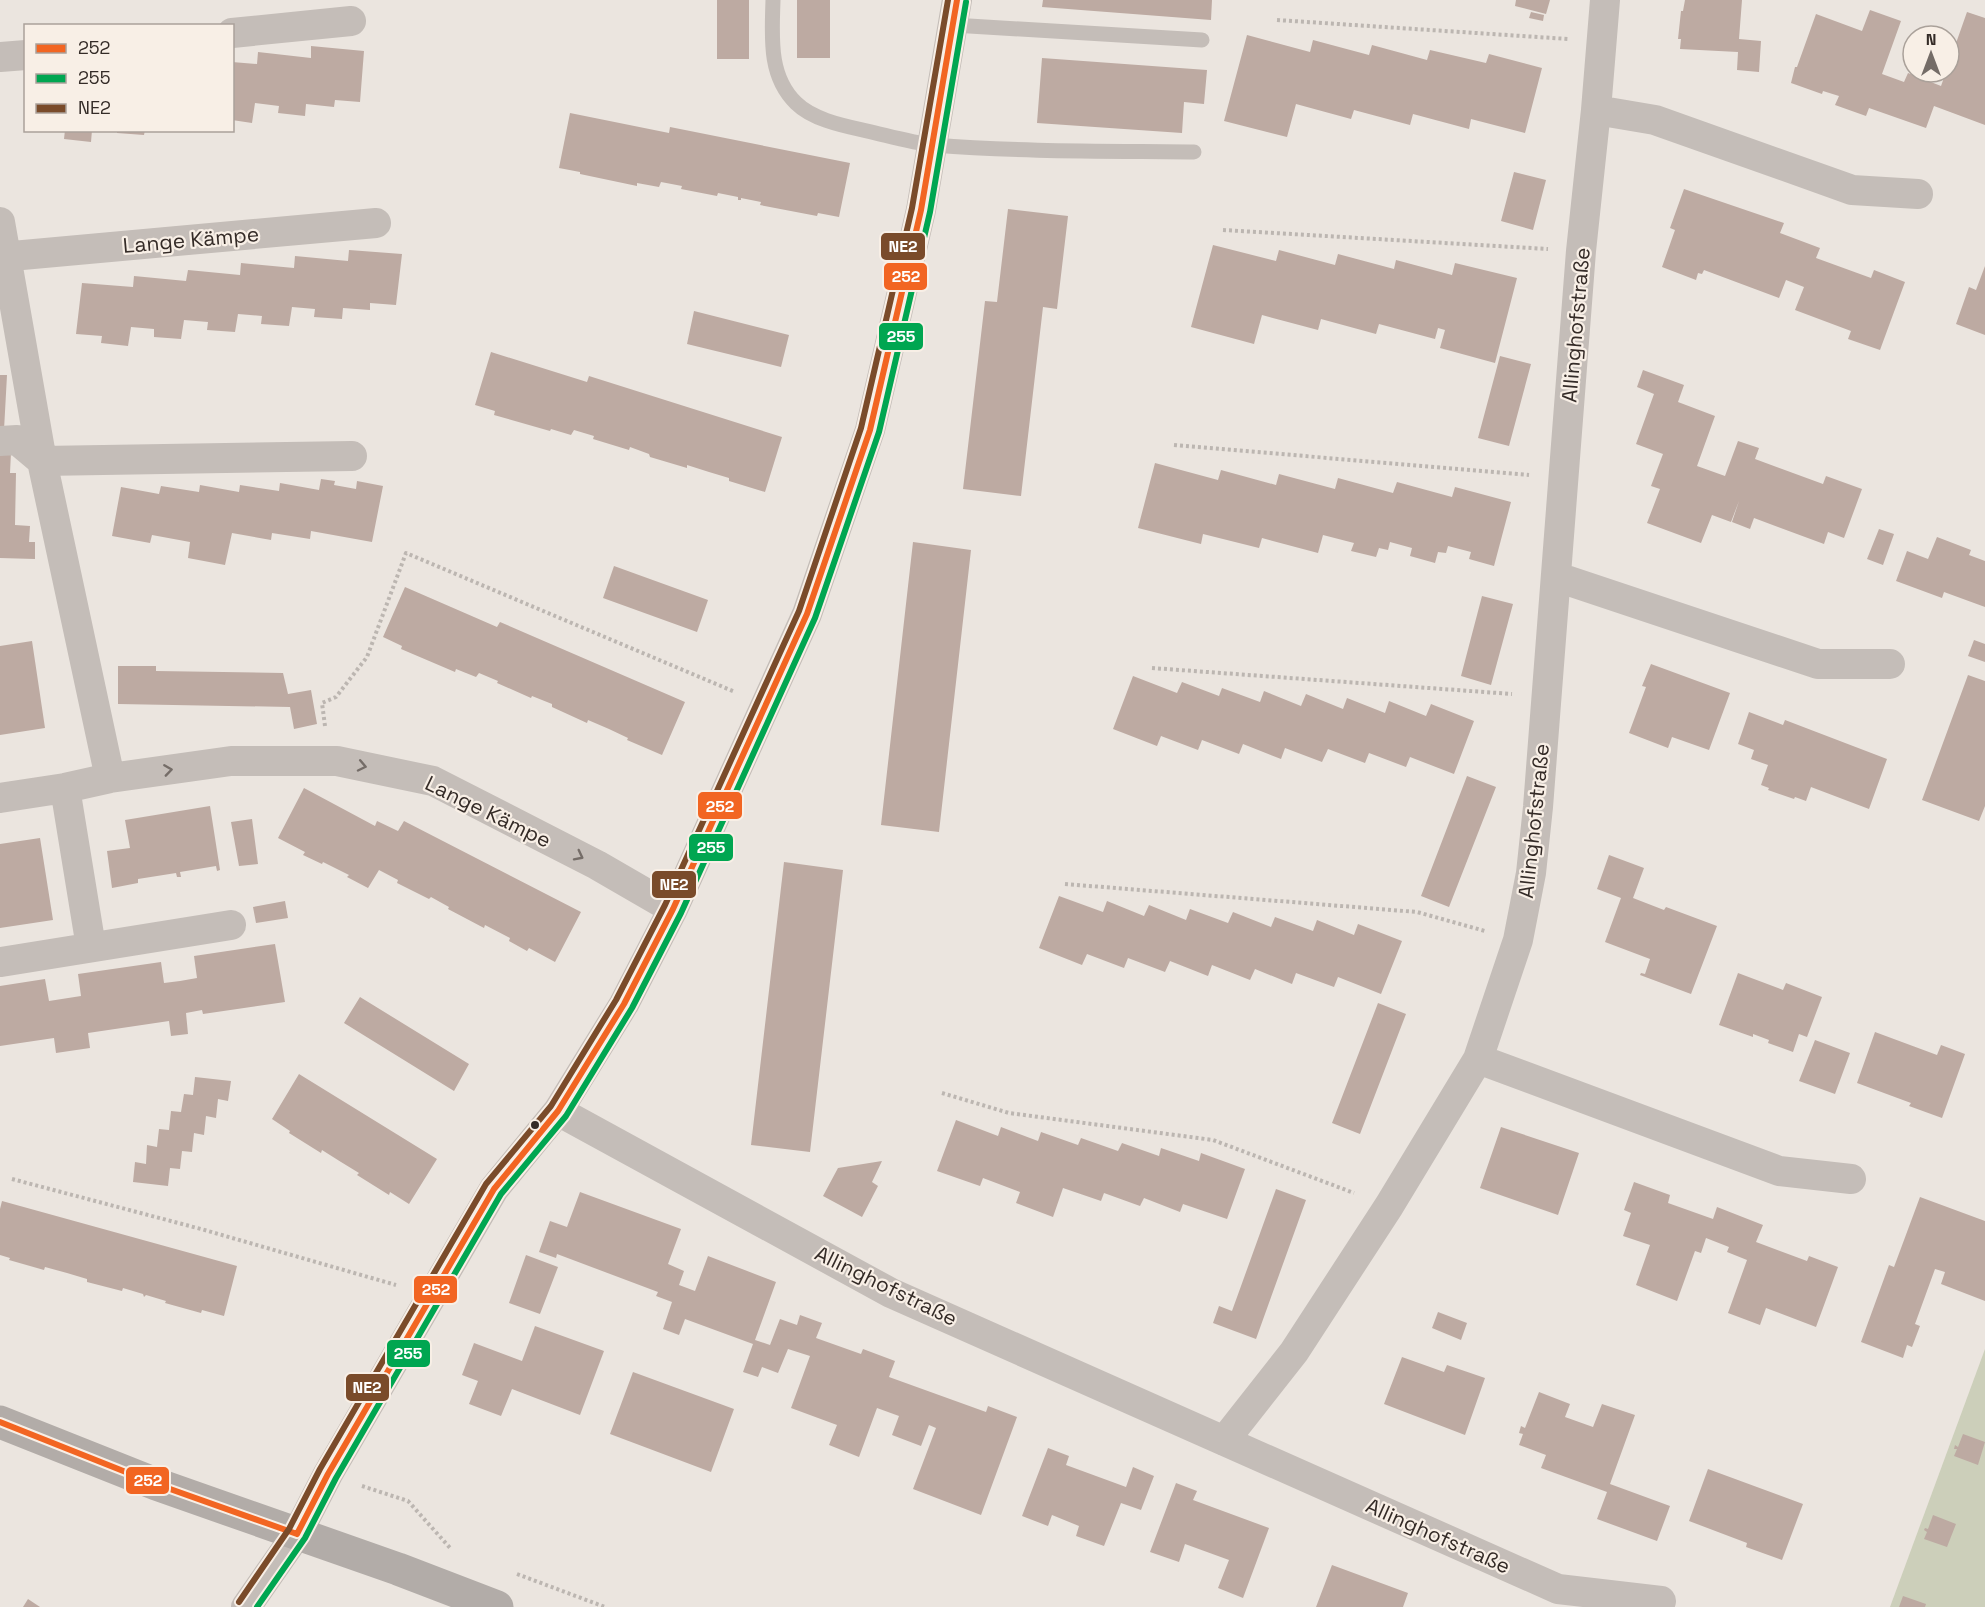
<svg xmlns="http://www.w3.org/2000/svg" width="1985" height="1607" font-family="'Space Grotesk',sans-serif">
  <style>
    .green { fill: #cccfba }
    .building { fill: #bdaaa2 }
    .lines { fill: none; stroke-linecap: round; stroke-linejoin: round }
    .path { stroke: #bcb6b1; stroke-width: 4; stroke-dasharray: 3 3; stroke-linecap: butt }
    .lane { stroke: #c4bdb8; stroke-width: 15 }
    .street { stroke: #c4bdb8; stroke-width: 30 }
    .primary { stroke: #b2aca8; stroke-width: 33 }
    .bus-1-casing { stroke: #f8efe6; stroke-width: 10 }
    .bus-2-casing { stroke: #f8efe6; stroke-width: 10 }
    .bus-3-casing { stroke: #f8efe6; stroke-width: 10 }
    .bus-1 { stroke: #f26522; stroke-width: 6 }
    .bus-2 { stroke: #00a651; stroke-width: 6 }
    .bus-3 { stroke: #7a4b2a; stroke-width: 6 }
    .oneway { stroke: #756d68 }
    .bus-dot { fill: #342b27; stroke: #f8efe6; stroke-width: 2 }
    .labels { text-anchor: middle; stroke-width: 4.5; stroke-linejoin: round; paint-order: stroke }
    .street-label { font-size: 21px; fill: #342b27; stroke: #f8efe6 }
    .line-badge { stroke: #f8efe6; stroke-width: 2 }
    .badge-label { font-size: 16px; text-anchor: middle; font-weight: bold; fill: #fff }
  </style>
  <rect width="100%" height="100%" fill="#ebe5df"/>
  <path class="green" d="M1985,1349V1607H1890Z"/>
  <path class="building" d="M717,0H749V59H717Z
    M797,0H830V58H797Z
    M1043,0H1212L1211,20L1042,7Z
    M1516,0H1550L1546,14L1515,6Z
    M1685,0H1742L1739,39L1761,41L1759,72L1737,70L1738,52L1680,49L1681,39H1678L1681,11H1683Z
    M1870,10L1901,21L1882,74L1904,82L1908,73L1941,86L1946,72H1949V63L1967,12L1985,18V125L1934,106L1926,128L1869,108L1866,116L1835,105L1839,96L1823,91L1822,94L1791,83L1795,67H1797L1816,14L1862,31Z
    M1531,12L1544,15L1543,21L1529,18Z
    M1247,35L1310,52L1313,40L1369,55L1372,45L1427,60L1430,50L1486,63L1489,54L1542,68L1525,133L1471,119L1469,129L1413,114L1410,125L1354,110L1351,119L1296,104L1287,137L1224,121Z
    M311,46L364,51L360,102L335,100L334,107L306,104L305,116L278,113L279,106L255,103L252,123L232,120V62L257,64L258,52L311,58Z
    M1042,58L1207,70L1204,104L1184,102L1182,133L1037,123Z
    M570,113L669,133L670,127L850,163L839,217L818,213L817,216L760,205L761,202L741,198V200H738V197L718,193L717,196L681,189L682,186L661,182L659,187L637,183V186L580,174V172L559,168Z
    M65,130H92L91,142L64,139Z
    M117,130H145L144,135L117,133Z
    M1514,172L1546,180L1533,230L1501,221Z
    M1684,189L1784,223L1780,233L1820,248L1816,258L1871,278L1874,270L1905,282L1880,350L1848,339L1851,331L1795,310L1804,287L1786,280L1779,298L1704,270L1702,274L1698,273L1696,280L1662,267L1675,230L1670,228Z
    M1008,209L1068,216L1057,309L1043,307L1021,496L963,489L985,301L997,302Z
    M1213,245L1276,261L1279,250L1335,265L1338,254L1394,269L1396,260L1452,275L1455,263L1517,278L1495,363L1440,348L1445,330L1438,328L1435,339L1379,324L1376,334L1321,319L1318,330L1262,315L1254,344L1191,327Z
    M349,250L402,254L396,305L370,303V310L343,308L342,319L314,317L315,309L292,307L289,326L261,324L262,316L238,314L235,332L207,330L208,322L184,320L181,339L154,337V329L131,327L128,346L101,343L102,336L76,334L82,283L133,287L134,276L186,281L188,270L240,275L241,263L294,268L295,256L348,261Z
    M1985,266V335L1956,324L1969,287L1976,290Z
    M694,311L789,335L781,367L687,344Z
    M491,352L587,382L589,376L782,437L765,492L729,481V478L709,472L687,465V468L650,457L649,454L630,447L629,450L593,439L594,436L574,430L571,435L551,429L550,431L494,415L495,411L475,405Z
    M1500,356L1531,364L1509,446L1478,438Z
    M1643,370L1684,385L1678,402L1715,416L1697,466L1725,476L1738,441L1759,448L1755,459L1823,484L1826,476L1862,489L1844,538L1828,532L1824,544L1754,518L1750,529L1732,522L1739,501L1731,522L1712,515L1701,543L1647,523L1660,489L1651,486L1663,454L1636,444L1654,394L1637,387Z
    M0,375H7L4,430L0,429Z
    M0,452H11L10,473H16L15,525L30,526L29,542H35V559L0,558Z
    M1155,463L1218,480L1221,470L1276,485L1279,474L1335,489L1338,478L1393,493L1397,482L1452,497L1455,487L1511,502L1494,566L1469,559L1471,552L1448,546L1446,553L1438,552L1435,563L1410,556L1412,548L1390,542L1388,550L1379,548L1376,557L1351,551L1354,543L1323,535L1318,553L1262,538L1259,548L1203,534L1201,544L1138,528Z
    M321,479L335,481L334,485L356,489L357,481L383,486L372,542L311,531L310,539L272,533L271,540L232,533L225,565L188,558L190,542L152,535L150,543L112,536L121,487L159,494L161,486L199,492L200,485L239,492L240,485L279,491L280,483L319,490Z
    M1879,529L1894,534L1883,565L1867,559Z
    M1937,537L1971,550L1969,555L1985,561V607L1944,592L1942,598L1896,581L1907,551L1928,559Z
    M913,542L971,550L939,832L881,825Z
    M614,566L708,600L697,632L603,598Z
    M405,587L497,627L500,622L685,702L662,755L627,740L628,738L609,729L588,720L587,723L552,707V704L532,696L531,698L497,683L498,681L479,673L476,677L456,669L455,672L401,649L402,646L383,637Z
    M1482,596L1513,604L1491,685L1461,676Z
    M1974,640L1985,644V662L1968,656Z
    M32,641L45,728L0,735V646Z
    M1651,664L1730,693L1709,750L1672,737L1668,748L1629,733L1646,687L1642,686Z
    M118,666H156V671L283,673L288,694L311,690L317,724L294,729L290,707L118,704Z
    M1968,675L1985,681V806L1979,821L1922,800Z
    M1133,676L1177,693L1182,682L1219,696L1222,688L1260,702L1264,691L1301,706L1306,694L1343,709L1347,698L1385,713L1389,701L1426,716L1431,704L1474,721L1454,774L1410,757L1406,767L1369,753L1365,763L1328,749L1322,762L1285,748L1281,759L1243,744L1239,754L1202,740L1198,750L1161,736L1157,746L1113,729Z
    M1749,712L1783,725L1785,720L1887,759L1869,809L1811,787L1806,801L1795,797L1794,799L1768,790L1769,788L1761,785L1768,765L1751,759L1754,750L1738,744Z
    M1467,776L1496,787L1449,907L1421,896Z
    M304,788L375,826L377,821L398,831L404,821L581,912L555,962L529,948L527,951L509,941L510,938L485,925L484,928L448,909L449,907L431,897L429,899L397,883L398,880L379,870L368,888L347,877L349,875L323,862L322,864L303,855L305,852L278,838Z
    M210,806L220,870L217,871L216,866L180,872L181,877H177L176,873L138,879V883L112,888L107,851L130,848L125,820Z
    M252,819L258,864L239,866L231,822Z
    M40,838L53,920L0,928V844Z
    M1609,855L1644,868L1633,898L1664,910L1666,907L1717,926L1691,994L1640,975L1641,973L1645,974L1650,959L1605,942L1621,898L1597,889Z
    M784,862L843,870L810,1152L751,1145Z
    M1059,896L1103,912L1107,901L1144,916L1149,905L1186,920L1190,909L1228,923L1233,912L1271,927L1275,917L1313,931L1317,920L1354,935L1358,924L1402,941L1381,994L1338,977L1334,987L1296,973L1292,984L1255,969L1250,980L1212,965L1208,976L1170,961L1165,972L1128,958L1124,968L1087,954L1082,965L1039,948Z
    M285,901L288,918L256,923L253,907Z
    M275,944L285,1002L203,1014L202,1010L186,1013L188,1034L171,1036L169,1021L88,1033L90,1048L56,1053L54,1038L0,1046V986L45,979L49,1001L81,996L78,974L161,962L164,983L180,981L197,978L194,956Z
    M1738,973L1783,990L1786,983L1822,997L1807,1037L1799,1034L1793,1052L1768,1043L1769,1040L1753,1034V1037L1719,1025Z
    M360,997L469,1064L454,1091L344,1023Z
    M1378,1003L1406,1014L1360,1134L1332,1123Z
    M1875,1032L1937,1055L1941,1045L1965,1054L1942,1118L1909,1106L1911,1103L1857,1083Z
    M1815,1040L1850,1053L1835,1094L1799,1081Z
    M299,1074L437,1159L409,1204L390,1192L389,1195L357,1175L359,1173L341,1162L322,1150L321,1153L289,1133L290,1131L272,1119Z
    M195,1077L231,1081L228,1101L218,1099L216,1118L206,1116L204,1135L194,1133L192,1152L182,1151L180,1169L170,1168L168,1186L133,1182L135,1162L146,1164L147,1145L157,1147L159,1129L169,1130L171,1111L181,1112L184,1094L193,1095Z
    M956,1120L998,1136L1001,1127L1038,1141L1041,1132L1078,1145L1081,1138L1118,1151L1122,1143L1159,1156L1161,1148L1199,1161L1201,1153L1245,1169L1227,1219L1183,1204L1180,1212L1144,1198L1140,1206L1104,1193L1101,1201L1063,1188L1053,1217L1016,1203L1020,1192L983,1178L980,1186L937,1171Z
    M1501,1127L1579,1153L1558,1215L1480,1188Z
    M882,1161L872,1182L878,1186L862,1217L823,1196L838,1168Z
    M1634,1182L1670,1195L1668,1203L1713,1219L1717,1207L1763,1225L1756,1242L1807,1261L1809,1256L1838,1267L1816,1327L1766,1308L1760,1325L1728,1313L1747,1260L1727,1252L1729,1247L1706,1238L1701,1253L1695,1251L1677,1301L1636,1285L1650,1245L1623,1236L1631,1213L1624,1210Z
    M1276,1189L1306,1200L1256,1339L1213,1323L1219,1306L1232,1311Z
    M580,1192L681,1229L668,1264L684,1271L679,1285L695,1291L708,1256L776,1282L755,1340L770,1345L780,1319L797,1325L800,1315L822,1323L816,1338L861,1354L863,1349L895,1361L889,1377L986,1412L988,1406L1017,1417L981,1515L913,1489L936,1428L929,1425L921,1446L892,1435L899,1416L877,1408L859,1457L829,1445L837,1425L791,1408L810,1356L788,1349L778,1373L762,1367L758,1377L743,1372L753,1344L685,1319L679,1335L663,1329L672,1302L656,1296L658,1292L557,1254L556,1258L539,1252L550,1221L567,1227Z
    M1920,1197L1985,1221V1301L1941,1284L1945,1272L1935,1269L1915,1324L1920,1326L1912,1347L1907,1345L1903,1358L1861,1342L1889,1265L1894,1267Z
    M2,1201L237,1266L224,1316L202,1310L201,1313L165,1303L166,1301L146,1295L144,1297L143,1294L123,1288L122,1291L87,1282V1279L67,1273L45,1267L44,1270L9,1260L10,1258L0,1255V1209Z
    M526,1255L558,1267L540,1314L509,1303Z
    M1438,1312L1467,1323L1461,1340L1432,1328Z
    M535,1326L604,1351L580,1415L512,1389L501,1416L469,1404L478,1381L462,1375L474,1343L522,1361Z
    M1402,1357L1444,1372L1447,1365L1485,1378L1465,1435L1384,1404Z
    M633,1372L734,1409L711,1472L610,1434Z
    M1539,1392L1570,1404L1565,1417L1593,1427L1602,1404L1635,1415L1610,1484L1670,1506L1657,1541L1597,1519L1607,1492L1541,1468L1546,1455L1519,1445L1523,1434L1519,1433L1521,1426L1525,1428Z
    M1963,1434L1985,1442L1978,1465L1954,1456L1957,1449H1954L1955,1445L1958,1447Z
    M1048,1448L1069,1456L1066,1465L1126,1487L1133,1467L1154,1476L1141,1510L1121,1503L1104,1546L1076,1536L1079,1526L1052,1515L1048,1526L1022,1516Z
    M1708,1469L1803,1504L1782,1560L1746,1547L1747,1543L1689,1521Z
    M1176,1483L1197,1491L1193,1500L1269,1528L1243,1598L1218,1588L1229,1560L1185,1544L1179,1562L1150,1552Z
    M1933,1515L1956,1524L1947,1547L1924,1539L1927,1532L1924,1530L1925,1528L1928,1529Z
    M1332,1565L1408,1593L1403,1607H1316Z
    M1903,1596L1926,1604L1925,1607H1899Z
    M28,1599L40,1607H23Z"/>
  <g class="lines">
    <path class="path" d="M1277,20L1568,39
      M1223,230L1548,249
      M1174,445L1529,475
      M1152,668L1512,694
      M325,726L322,703L336,697L367,657L406,553L735,692
      M1065,884L1417,912L1485,931
      M942,1093L1009,1113L1213,1140L1354,1193
      M12,1179L201,1229L396,1285
      M362,1486L408,1501L451,1549
      M517,1574L605,1607"/>
    <path class="lane" d="M773,0C772,36 768,76 796,103C813,120 845,126 867,131C889,136 912,143 934,145C1020,152 1108,151 1194,152
      M953,25L1202,40"/>
    <path class="street" d="M232,33L351,21
      M0,57L26,55
      M1596,110L1655,120L1852,190L1918,194
      M0,222L42,461L110,778
      M0,257L376,223
      M0,441L17,440L42,461L352,456
      M1557,577L1818,664H1890
      M65,788L91,947
      M0,798L65,788L110,778L231,761H337L433,781L597,865L673,909
      M1,962L231,925
      M1478,1059L1779,1171L1851,1179
      M558,1111L891,1293L1558,1589L1661,1601
      M1224,1441L1294,1352L1389,1206L1478,1059L1518,940L1531,873L1538,807L1581,251L1596,110L1605,0
      M246,1607L297,1534L328,1474L494,1189L558,1111L624,1004L673,909L807,614L870,430L921,210L957,0"/>
    <path class="primary" d="M0,1422L156,1484L398,1569L497,1607"/>
    <defs>
      <path id="bus-1" d="M0,1422L156,1484L297,1534
        M297,1534L328,1474L494,1189L558,1111L624,1004L673,909L807,614L870,430L921,210L957,0"/>
      <path id="bus-2" d="M257,1607L305,1538L336,1478L501,1194L566,1116L632,1008L681,913L815,618L879,432L930,212L966,2"/>
      <path id="bus-3" d="M239,1602L289,1529L320,1469L486,1184L551,1106L616,1000L665,905L799,611L861,428L912,208L948,0"/>
    </defs>
    <use href="#bus-1" class="bus-1-casing"/>
    <use href="#bus-2" class="bus-2-casing"/>
    <use href="#bus-3" class="bus-3-casing"/>
    <use href="#bus-1" class="bus-1"/>
    <use href="#bus-2" class="bus-2"/>
    <use href="#bus-3" class="bus-3"/>
  </g>
  <defs><path id="oneway-chevron" d="M-2-3.5L2.5 0L-2 3.5" fill="none" stroke-width="1.6" stroke-linecap="round" stroke-linejoin="round" transform="scale(1.5)"/></defs>
  <g class="oneway">
    <use href="#oneway-chevron" transform="translate(362 766) rotate(12)"/>
    <use href="#oneway-chevron" transform="translate(168 770) rotate(-8)"/>
    <use href="#oneway-chevron" transform="translate(579 856) rotate(27)"/>
  </g>
  <circle class="bus-dot" cx="535" cy="1125" r="5"/>
  <g class="labels">
    <g class="street-label">
      <text transform="translate(191 240) rotate(-5)" y="7">Lange Kämpe</text>
      <text transform="translate(1576 325) rotate(-85)" y="7">Allinghofstraße</text>
      <text transform="translate(488 812) rotate(26)" y="7">Lange Kämpe</text>
      <text transform="translate(1534 821) rotate(-84)" y="7">Allinghofstraße</text>
      <text transform="translate(886 1286) rotate(26)" y="7">Allinghofstraße</text>
      <text transform="translate(1438 1536) rotate(24)" y="7">Allinghofstraße</text>
    </g>
  </g>
  <g class="line-badge">
    <rect x="880" y="232" width="46" height="29" rx="6" fill="#7a4b2a"/>
    <rect x="883" y="262" width="45" height="29" rx="6" fill="#f26522"/>
    <rect x="878" y="322" width="46" height="29" rx="6" fill="#00a651"/>
    <rect x="697" y="791" width="46" height="29" rx="6" fill="#f26522"/>
    <rect x="688" y="833" width="46" height="29" rx="6" fill="#00a651"/>
    <rect x="651" y="870" width="46" height="29" rx="6" fill="#7a4b2a"/>
    <rect x="413" y="1275" width="45" height="29" rx="6" fill="#f26522"/>
    <rect x="386" y="1339" width="45" height="29" rx="6" fill="#00a651"/>
    <rect x="345" y="1373" width="45" height="29" rx="6" fill="#7a4b2a"/>
    <rect x="125" y="1466" width="45" height="29" rx="6" fill="#f26522"/>
  </g>
  <g class="badge-label">
    <text x="903" y="252">NE2</text>
    <text x="906" y="282">252</text>
    <text x="901" y="342">255</text>
    <text x="720" y="812">252</text>
    <text x="711" y="853">255</text>
    <text x="674" y="890">NE2</text>
    <text x="436" y="1295">252</text>
    <text x="408" y="1359">255</text>
    <text x="367" y="1393">NE2</text>
    <text x="148" y="1486">252</text>
  </g>
  <rect x="24" y="24" width="210" height="108" fill="#f8efe6" stroke="#aaa19a" stroke-width="1.5"/>
  <rect x="36" y="44" width="30" height="9" fill="#f26522" stroke="#aaa19a" stroke-width="1.5"/>
  <text x="78" y="54" font-size="18" fill="#342b27">252</text>
  <rect x="36" y="74" width="30" height="9" fill="#00a651" stroke="#aaa19a" stroke-width="1.5"/>
  <text x="78" y="84" font-size="18" fill="#342b27">255</text>
  <rect x="36" y="104" width="30" height="9" fill="#7a4b2a" stroke="#aaa19a" stroke-width="1.5"/>
  <text x="78" y="114" font-size="18" fill="#342b27">NE2</text>
  <g transform="translate(1931 54)"><circle r="28" fill="#f8efe6" stroke="#aaa19a" stroke-width="1.5"/>
  <path d="M0-4.5L10 22L0 15L-10 22Z" fill="#746c67"/>
  <text y="-9" font-size="16" font-weight="bold" text-anchor="middle" fill="#342b27">N</text>
  </g>
</svg>
